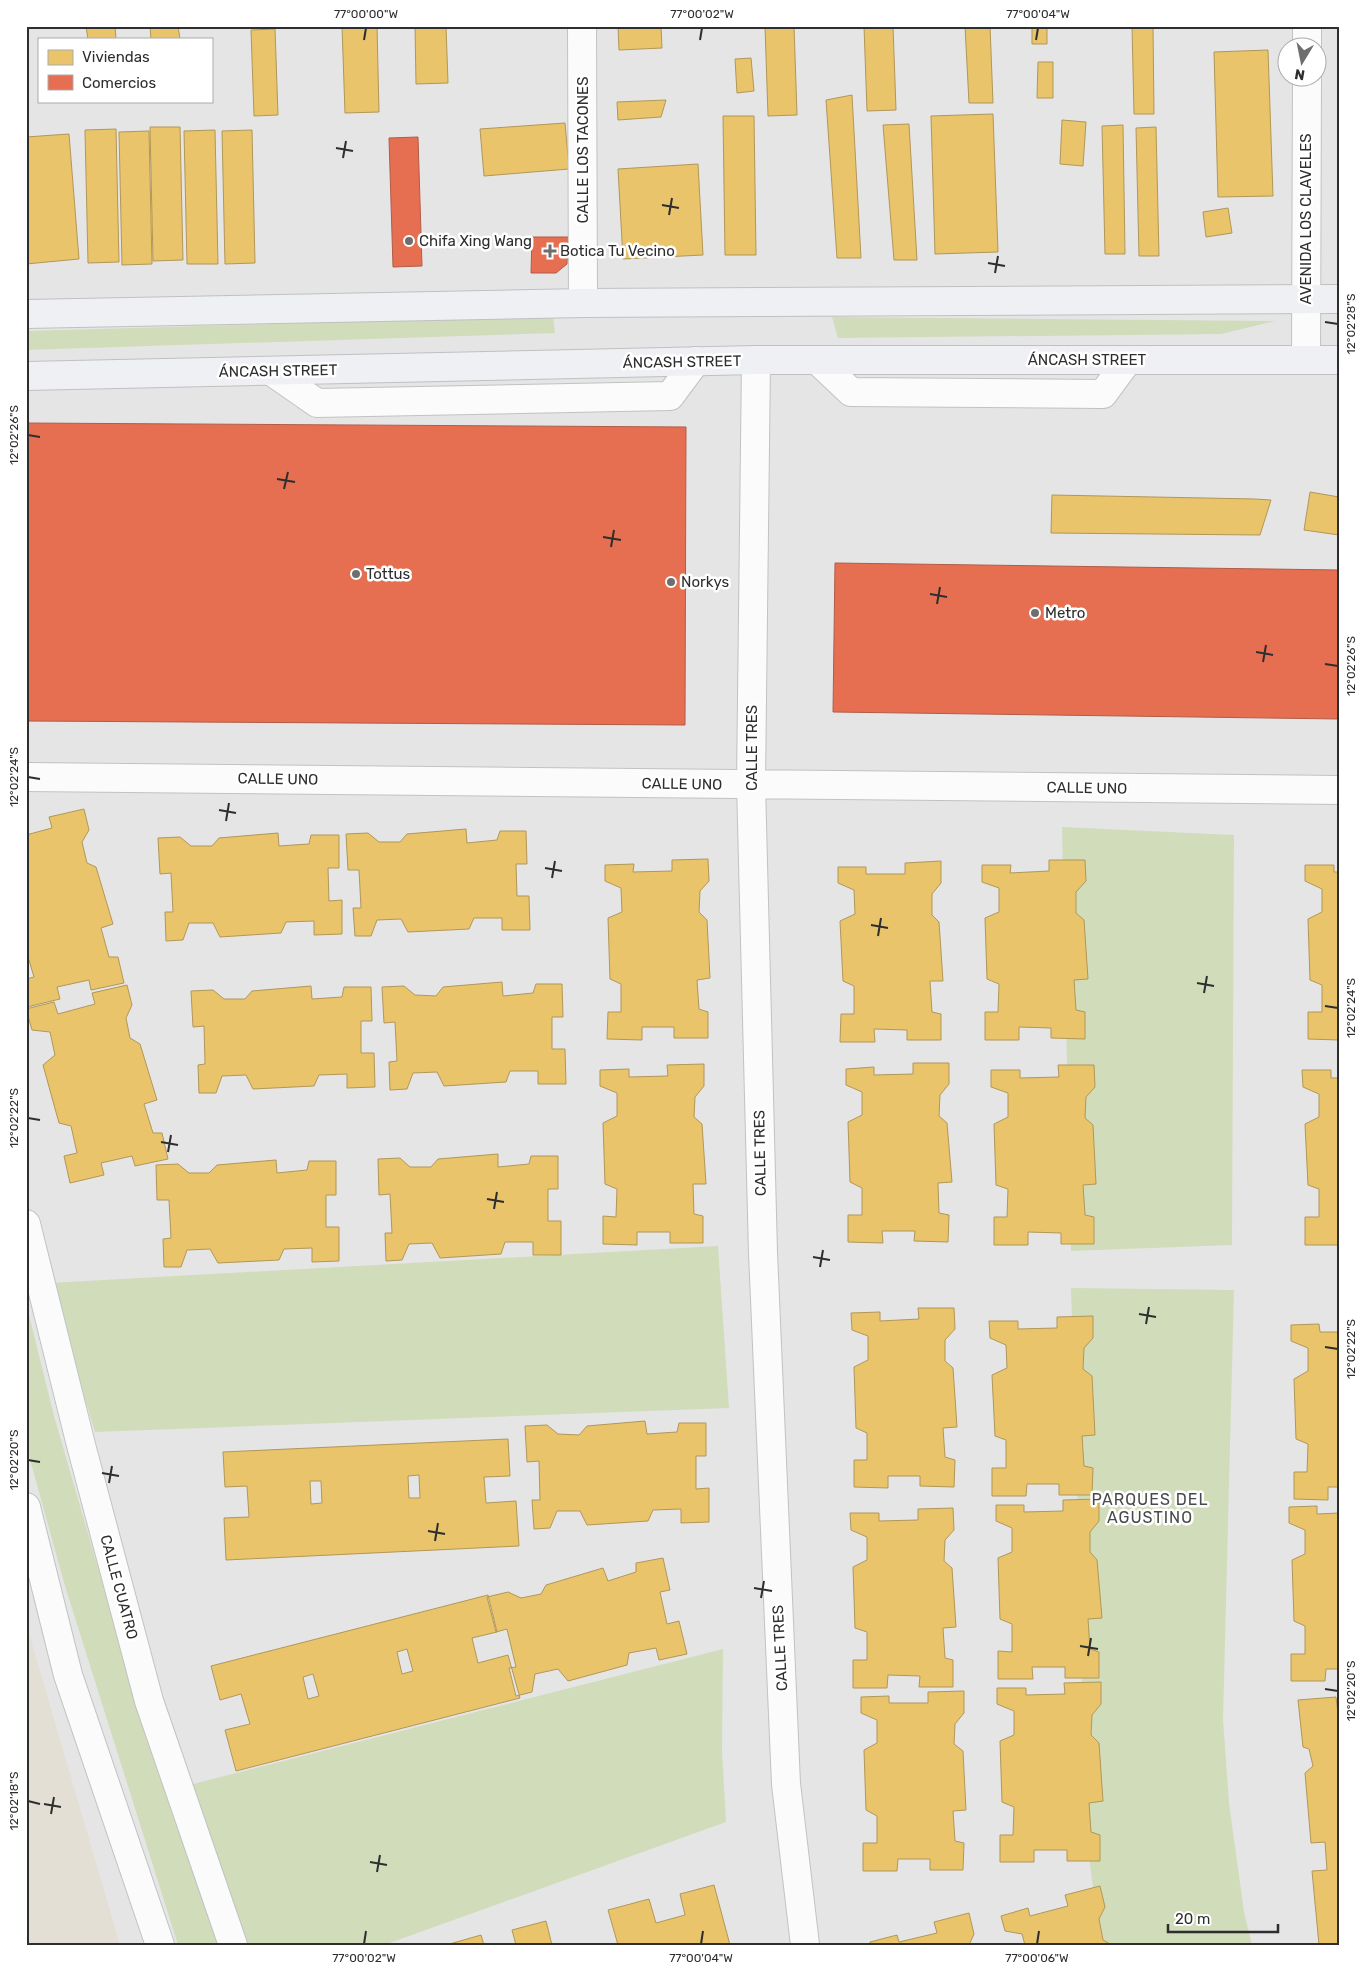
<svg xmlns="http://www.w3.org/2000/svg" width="1365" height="1971" font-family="Rubik,sans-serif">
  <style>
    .industrial { fill: #e4dfd4 }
    .green { fill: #d1dcbb }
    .homes { fill: #e9c46a; stroke: #b19758; fill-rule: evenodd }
    .shops { fill: #e76f51; stroke: #b05c47 }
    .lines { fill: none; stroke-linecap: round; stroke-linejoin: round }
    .minor-casing { stroke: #c2c2c3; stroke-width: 30 }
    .major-casing { stroke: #c0c0c1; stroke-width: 30 }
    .minor { stroke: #fbfbfb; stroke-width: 28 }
    .major { stroke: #eef0f4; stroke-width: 28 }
    .ticks { fill: none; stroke: #2e2e2f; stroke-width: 2 }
    .poi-dot { fill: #6e6e6f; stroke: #fff; stroke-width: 2 }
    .labels { text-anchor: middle; stroke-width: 5; stroke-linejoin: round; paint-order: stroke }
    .street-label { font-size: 15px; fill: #2e2e2f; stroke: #fff }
    .poi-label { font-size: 15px; fill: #2e2e2f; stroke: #fff; text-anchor: start }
    .neighbourhood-label { font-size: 16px; letter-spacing: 1px; fill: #49494c; stroke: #fff }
    .neatline { fill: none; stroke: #2e2e2f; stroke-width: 2 }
    .ticks-label { font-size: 12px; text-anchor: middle; fill: #2e2e2f }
  </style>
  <rect width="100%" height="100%" fill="#e5e5e6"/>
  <path class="industrial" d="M26,1623L120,1945H26Z"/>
  <path class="green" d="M553,316L555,333L26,350V331Z
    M832,317L1275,321L1221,334L838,338Z
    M1062,827L1234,835L1232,1245L1071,1251Z
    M718,1246L729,1408L95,1432L50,1283Z
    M1071,1288L1234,1290L1223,1719L1229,1803L1244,1912L1252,1945H1104L1095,1904L1081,1792L1082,1642Z
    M26,1303L54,1416L131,1682L218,1945H178L65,1586L26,1445Z
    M723,1649L722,1751L726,1822L384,1945H249L189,1785Z"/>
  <path class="homes" d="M115,26L116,39H88L86,27Z
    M150,26H178L180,39H151Z
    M342,26H377L379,112L345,113Z
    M415,26H446L448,83L416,84Z
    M618,26H661L662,48L619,50Z
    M765,26H794L797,115L768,116Z
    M864,26H893L896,110L867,111Z
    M965,26H990L993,103H969Z
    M1032,26H1047V44H1032Z
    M1132,26H1153L1154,114H1134Z
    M275,29L278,115L254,116L251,30Z
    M1268,50L1273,196L1218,197L1214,52Z
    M751,58L754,91L737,93L735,59Z
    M1038,62H1053V98H1037Z
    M852,95L861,258H837L826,100Z
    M666,100L661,117L618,120L617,102Z
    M993,114L998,252L935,254L931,116Z
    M723,116H754L756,255H725Z
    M1062,120L1086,122L1083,166L1060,164Z
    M565,123L569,169L484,176L480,129Z
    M909,124L917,260H894L883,125Z
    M1123,125L1125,254H1105L1102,126Z
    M150,127H180L183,260L153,261Z
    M1156,127L1159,256H1139L1136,128Z
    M116,129L119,262L88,263L85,130Z
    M215,130L218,264H187L184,131Z
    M252,130L255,263L225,264L222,131Z
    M149,131L152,264L122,265L119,132Z
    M69,134L79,259L26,264V137Z
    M698,164L703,255L623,259L618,169Z
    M1228,208L1232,233L1206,237L1203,212Z
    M1310,492L1339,497V535L1304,530Z
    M1052,495L1255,499L1271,500L1260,535L1051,533Z
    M84,809L89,830L82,842L87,863L96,867L113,924L101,928L109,957H118L124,983L91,990L89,980L57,987L60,999L27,1007L26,979L34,977L26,950V835L52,828L49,817Z
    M466,829L467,843L497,840L500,831H526L527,864H516L517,896H529L530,930H502V918H474L469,929L408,932L401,919L377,920L371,936H355L353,908H361L359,870H348L346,834L368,833L379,842H400L407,834Z
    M278,833L279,846L309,844L311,835H339V868H328L329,901L342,900V934L314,935V921L286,922L281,933L220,937L213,923H189L183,940L166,941L165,912H173L171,873L160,874L158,838L180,837L191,846H212L219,838Z
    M708,859L709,881L700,891L699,912L707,920L710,978L697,980L699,1009L708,1012V1038H674V1027H642V1040L607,1039L608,1012H621V984L610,979L608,918L622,912L621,888L605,881V865L634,864L633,872L672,871V860Z
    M1049,860H1085L1086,881L1076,892V913L1084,920L1088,979L1074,980L1076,1010L1085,1012V1039L1051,1038V1028L1019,1027V1040H985V1012H998L999,984L987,979L985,918L999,912V888L982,882V865H1011L1010,873L1049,871Z
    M941,861V883L932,894V915L939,922L943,981H930L932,1012L941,1014V1040H907V1030L874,1029L875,1042H840L841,1014H854V986L843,981L840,921L855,914L854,890L838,883V867H866V874H905V863Z
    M1305,865H1334V872H1339V1040L1308,1039V1012H1322V985L1310,980L1308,919L1322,912V889L1305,881Z
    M502,982L503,996L533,993L536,984H562L563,1017H552V1049H565L566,1084H538V1071H510L506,1082L444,1086L437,1072L413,1073L407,1089L390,1090L389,1062L397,1061L395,1022L384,1023L382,987L404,986L415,995L436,996L443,987Z
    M127,985L132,1005L126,1018L130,1038L140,1044L157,1100L144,1104L153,1133H162L168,1159L135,1166L132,1156L101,1163L104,1175L70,1183L64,1156L77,1153L71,1126L59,1123L43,1065L55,1055L50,1032L32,1030L26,1009L54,1002L58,1014L95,1004L92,993Z
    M311,986L312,999L342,997L344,987H371L372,1021H361V1053H374L375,1087L347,1088V1074L319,1075L314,1086L253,1089L246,1075L222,1076L216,1093H199L198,1065L205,1064L204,1026L193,1027L191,991L213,990L224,999H245L252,991Z
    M913,1063H949V1084L940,1095L939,1116L947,1123L952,1182L938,1183L939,1213L949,1215L948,1242L914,1241L915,1231H882L883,1243L848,1242V1215H862V1188L850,1182L848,1122L862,1115V1092L846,1085V1069L874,1067V1075L913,1074Z
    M704,1064V1086L695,1097L694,1117L702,1124L706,1184H693L694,1214L703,1216V1243H670V1232H637V1245L603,1244V1216L616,1217L617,1189L605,1184L603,1123L617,1116V1093L600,1086V1070L629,1069V1077L668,1076L667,1065Z
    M1058,1065H1094L1095,1087L1086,1097L1085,1118L1093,1125L1096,1184L1083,1185L1085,1215L1094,1217V1244H1061V1233L1028,1232V1245H994V1217H1007L1008,1189L996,1185L994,1124L1008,1117V1093L991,1087V1070H1020V1078L1059,1077Z
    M1302,1070H1331V1078H1339V1245H1305V1217H1319V1189L1308,1185L1305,1124L1319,1117V1094L1303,1087Z
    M498,1154V1167L529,1164L531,1156H558V1189H548V1221H561V1255H533V1242H505L501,1254L440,1258L432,1243L409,1244L402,1260L386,1261L385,1233H392L390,1194L379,1195L378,1159L400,1158L410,1167H431L438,1159Z
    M276,1160L277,1173L307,1170L309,1161H336V1195H326V1227H339V1261L312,1262V1248L284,1249L279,1260L218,1263L210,1249L187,1250L181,1267H164L163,1239L171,1238L169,1200H157L156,1165L178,1164L189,1173H209L217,1165Z
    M918,1308H954L955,1329L945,1340V1361L953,1368L957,1427L943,1428L945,1457L955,1460L954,1487L920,1486V1476H888V1488L854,1487V1460H867V1433L856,1428L854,1367L868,1360V1336L852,1330L851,1313L880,1312V1321L919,1319Z
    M1093,1316V1338L1084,1348L1083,1369L1092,1376L1095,1435L1082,1436L1084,1466L1093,1468L1092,1495H1059V1484H1027L1026,1496H992V1468H1006V1440L995,1436L992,1375L1007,1368L1006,1345L990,1338L989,1321H1018V1329L1057,1328V1317Z
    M1319,1324L1320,1332H1339V1487H1328V1500L1294,1499V1472H1307L1308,1444L1296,1439L1294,1379L1308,1371V1348L1291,1341V1325Z
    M645,1421L647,1434L677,1432L679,1423H706V1456H696V1489L709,1488V1522L681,1523V1509L653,1510L648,1521L587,1525L580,1511H557L550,1528L534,1529L532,1500H540L539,1461L527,1462L525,1426L547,1425L558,1434L579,1435L587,1426Z
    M508,1439L510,1476L484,1477L486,1503L516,1501L519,1546L226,1560L224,1518L249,1517L247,1486L225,1487L223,1452ZM419,1475L420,1498H409L408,1476ZM310,1481H321L322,1503L311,1504Z
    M1099,1499V1521L1090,1532V1552L1097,1560L1102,1618L1088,1619L1090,1649L1099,1652V1678H1065V1667H1032L1033,1679H998V1651L1012,1652V1624L1000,1619L998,1558L1012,1552V1528L996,1521V1505H1024V1512L1063,1511V1500Z
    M1317,1506V1514L1339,1513V1669H1326L1325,1681H1291V1654H1305V1626L1294,1621L1292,1560L1305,1554V1530L1289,1523V1507Z
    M953,1508L954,1530L945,1540L944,1561L952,1568L956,1627L943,1628L945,1658L953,1660V1687H919L920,1676L888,1675L887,1688H853V1660H867V1632L855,1628L853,1567L867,1560V1537L851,1530L850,1513H879V1521L918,1520V1509Z
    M663,1558L670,1590L660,1592L667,1624L679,1621L687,1654L659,1660L656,1648L629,1653L627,1665L568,1681L558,1669L535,1674L532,1692L516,1696L509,1668L516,1667L507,1629L496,1632L487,1597L508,1592L521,1598L541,1594L546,1585L603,1568L608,1581L636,1572V1563Z
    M488,1595L497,1632L472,1638L478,1663L508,1655L520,1698L236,1771L225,1730L250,1724L241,1694L220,1700L211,1666ZM407,1649L413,1671L402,1674L397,1652ZM313,1674L319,1696L308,1699L303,1677Z
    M1101,1682V1704L1092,1715L1091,1735L1099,1743L1103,1801L1089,1803L1091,1832L1100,1835V1861H1067V1850H1034V1862H1000V1835H1013L1014,1807L1002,1802L1000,1741L1014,1735V1711L997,1704V1688H1026V1695L1065,1694L1064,1683Z
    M964,1691V1713L955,1724L954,1744L963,1751L966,1810L953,1811L955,1841L964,1843L963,1870H930V1859H898L897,1871H863V1843H877V1816L866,1810L864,1750L877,1743V1720L861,1713V1697L889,1696V1703H928V1692Z
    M1336,1697L1339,1722V1945H1319L1312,1871L1327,1870L1325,1842L1311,1843L1305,1773L1313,1766L1309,1749L1303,1747L1298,1700Z
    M714,1885L730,1945H618L608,1910L649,1899L656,1923L685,1915L680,1894Z
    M1100,1886L1105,1907L1099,1919L1103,1940L1112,1945H1025L1022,1934L1005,1931L1001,1916L1028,1908L1030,1916L1068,1906L1065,1895Z
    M969,1913L974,1934L969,1945H870V1942L897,1935L899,1942L937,1933L934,1922Z
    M546,1921L552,1945H516L512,1930Z
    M481,1935L484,1945H446Z"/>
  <path class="shops" d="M418,137L422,266L393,267L389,138Z
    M532,237H568L567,264L556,273H531Z
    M26,423L686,427L685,725L26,721Z
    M835,563L1339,570V719L833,712Z"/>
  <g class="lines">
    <defs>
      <path id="minor" d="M582,26L583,303
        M1307,48V26
        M756,360L751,784L763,1253L786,1784L805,1945
        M817,360L851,392L1103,394L1128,360
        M1306,360L1307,78
        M271,371L317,403L670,396L696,361
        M26,777L1339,790
        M26,1224L81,1445L149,1701L233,1945
        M26,1507L68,1675L160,1945"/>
      <path id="major" d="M26,314L583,303L1339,299
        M26,376L756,360H1339"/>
    </defs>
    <use href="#minor" class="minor-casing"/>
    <use href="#major" class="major-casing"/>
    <use href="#minor" class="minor"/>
    <use href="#major" class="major"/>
  </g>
  <path class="ticks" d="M364,40L366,28M700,40L702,28M1036,40L1038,28M336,148L353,151M343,158L346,141M662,205L679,208M669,215L672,198M988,263L1005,266M995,273L998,256M1325,322L1338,324M28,435L40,437M277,479L295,482M284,489L288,472M603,537L621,540M611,547L614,530M930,594L947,597M937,604L940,587M1256,652L1273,655M1263,662L1266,645M1325,664L1338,666M28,777L40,779M219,810L236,813M226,821L229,803M545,868L562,871M552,878L555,861M871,925L888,928M878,936L881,918M1197,983L1214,986M1204,993L1207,976M1325,1006L1338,1008M28,1118L40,1120M161,1142L178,1145M168,1152L171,1135M487,1199L504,1202M494,1209L497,1192M813,1257L830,1260M820,1267L823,1250M1139,1314L1156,1317M1146,1324L1149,1307M1325,1347L1338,1349M28,1460L40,1462M102,1473L119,1476M109,1483L112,1466M428,1531L445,1534M435,1541L438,1523M754,1588L772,1591M761,1598L764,1581M1080,1646L1098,1649M1088,1656L1091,1638M1325,1689L1338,1691M28,1801L40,1804M44,1804L61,1807M51,1814L54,1797M370,1862L387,1865M377,1872L380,1855M364,1944L366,1931M701,1944L703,1931M1037,1944L1039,1931"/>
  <g class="poi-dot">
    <circle cx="409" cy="241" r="5"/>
    <path d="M547.5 243.5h5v5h5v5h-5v5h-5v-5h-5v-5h5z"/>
    <circle cx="356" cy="574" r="5"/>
    <circle cx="671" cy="582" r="5"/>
    <circle cx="1035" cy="613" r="5"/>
  </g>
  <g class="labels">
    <g class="street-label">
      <text transform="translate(583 150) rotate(-90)" y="5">CALLE LOS TACONES</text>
      <text transform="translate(1306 219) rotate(-90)" y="5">AVENIDA LOS CLAVELES</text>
      <text x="1087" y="365">ÁNCASH STREET</text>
      <text transform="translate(682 362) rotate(-1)" y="5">ÁNCASH STREET</text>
      <text transform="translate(278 371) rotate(-1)" y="5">ÁNCASH STREET</text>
      <text transform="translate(752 748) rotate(-90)" y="5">CALLE TRES</text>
      <text transform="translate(278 779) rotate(1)" y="5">CALLE UNO</text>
      <text transform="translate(682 784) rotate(1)" y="5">CALLE UNO</text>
      <text transform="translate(1087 788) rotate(1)" y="5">CALLE UNO</text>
      <text transform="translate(760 1153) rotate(-91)" y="5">CALLE TRES</text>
      <text transform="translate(119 1587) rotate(75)" y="5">CALLE CUATRO</text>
      <text transform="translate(780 1648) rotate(-93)" y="5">CALLE TRES</text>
    </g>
    <g class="poi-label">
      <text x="419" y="246">Chifa Xing Wang</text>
      <text x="560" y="256">Botica Tu Vecino</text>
      <text x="366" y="579">Tottus</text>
      <text x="681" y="587">Norkys</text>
      <text x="1045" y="618">Metro</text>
    </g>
    <g class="neighbourhood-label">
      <text x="1150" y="1505">PARQUES DEL<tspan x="1150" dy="18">AGUSTINO</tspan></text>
    </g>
  </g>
  <rect width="1365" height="1971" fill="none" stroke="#ffffff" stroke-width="55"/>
  <rect x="38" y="38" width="175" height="65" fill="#ffffff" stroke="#ababac"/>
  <rect x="48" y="50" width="25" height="15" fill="#e9c46a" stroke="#ababac"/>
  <text x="82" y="62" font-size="15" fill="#2e2e2f">Viviendas</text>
  <rect x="48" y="75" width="25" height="15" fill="#e76f51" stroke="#ababac"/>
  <text x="82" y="88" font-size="15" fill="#2e2e2f">Comercios</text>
  <g transform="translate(1302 62) rotate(190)"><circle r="24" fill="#ffffff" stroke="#ababac"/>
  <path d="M0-4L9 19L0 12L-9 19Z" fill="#6e6e6f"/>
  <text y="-8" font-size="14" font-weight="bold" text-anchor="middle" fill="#2e2e2f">N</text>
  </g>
  <path d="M1168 1924v8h110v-8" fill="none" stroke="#2e2e2f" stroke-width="2.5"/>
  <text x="1175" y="1924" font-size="15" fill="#2e2e2f" stroke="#ffffff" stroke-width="4" paint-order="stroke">20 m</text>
  <rect x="28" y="28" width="1310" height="1916" class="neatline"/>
  <g class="ticks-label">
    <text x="366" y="18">77°00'00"W</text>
    <text x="702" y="18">77°00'02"W</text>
    <text x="1038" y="18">77°00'04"W</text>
    <text transform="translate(1351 324) rotate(-90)" y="4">12°02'28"S</text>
    <text transform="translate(14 435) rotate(-90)" y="4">12°02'26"S</text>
    <text transform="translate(1351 666) rotate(-90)" y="4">12°02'26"S</text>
    <text transform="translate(14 777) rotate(-90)" y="4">12°02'24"S</text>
    <text transform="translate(1351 1008) rotate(-90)" y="4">12°02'24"S</text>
    <text transform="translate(14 1118) rotate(-90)" y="4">12°02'22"S</text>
    <text transform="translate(1351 1349) rotate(-90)" y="4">12°02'22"S</text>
    <text transform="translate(14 1460) rotate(-90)" y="4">12°02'20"S</text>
    <text transform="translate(1351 1691) rotate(-90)" y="4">12°02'20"S</text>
    <text transform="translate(14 1801) rotate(-90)" y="4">12°02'18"S</text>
    <text x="364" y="1962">77°00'02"W</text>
    <text x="701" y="1962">77°00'04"W</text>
    <text x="1037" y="1962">77°00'06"W</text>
  </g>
</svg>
